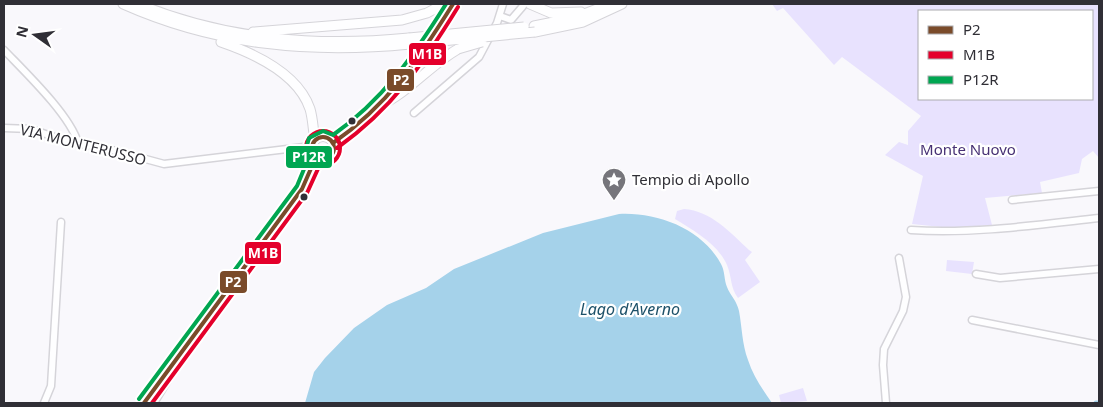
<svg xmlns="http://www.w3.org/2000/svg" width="1103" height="407" font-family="'Noto Sans',sans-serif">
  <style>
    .green { fill: #e8e2fe; fill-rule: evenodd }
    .water { fill: #a5d2ea }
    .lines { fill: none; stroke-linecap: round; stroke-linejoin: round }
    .canal { stroke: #a5d2ea; stroke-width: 5 }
    .minor-casing { stroke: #d5d4d9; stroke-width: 9 }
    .major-casing { stroke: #d5d4d9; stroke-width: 10 }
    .highway-casing { stroke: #d5d4d9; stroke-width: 11 }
    .minor { stroke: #fefeff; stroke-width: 6 }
    .major { stroke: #fefeff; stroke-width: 8 }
    .highway { stroke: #fefeff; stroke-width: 9 }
    .highway-bridge-casing { stroke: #d5d4d9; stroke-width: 11; stroke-linecap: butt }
    .highway-bridge { stroke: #fefeff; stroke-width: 9 }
    .bus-1-casing { stroke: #fff; stroke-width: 8 }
    .bus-2-casing { stroke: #fff; stroke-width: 8 }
    .bus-3-casing { stroke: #fff; stroke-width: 8 }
    .bus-1 { stroke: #7a4b2a; stroke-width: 4 }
    .bus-2 { stroke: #e4002b; stroke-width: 4 }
    .bus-3 { stroke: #00a651; stroke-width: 4 }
    .bus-dot { fill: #302f36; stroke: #fff; stroke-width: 2 }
    .labels { text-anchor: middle; stroke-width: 4.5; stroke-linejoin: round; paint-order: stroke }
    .street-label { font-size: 15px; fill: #302f36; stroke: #fff }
    .park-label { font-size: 15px; fill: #473174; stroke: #fff }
    .poi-label { font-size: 15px; fill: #302f36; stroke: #fff; text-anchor: start }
    .water-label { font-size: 16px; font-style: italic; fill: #1d5169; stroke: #fff }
    .line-badge { stroke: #fff; stroke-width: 2 }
    .badge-label { font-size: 14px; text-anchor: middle; font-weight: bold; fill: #fff }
  </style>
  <rect width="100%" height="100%" fill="#f9f8fc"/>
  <path class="green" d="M772,4H1099V158L1093,151L1082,159L1079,173L1040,182L1042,193L985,198L992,225L951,228L912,224L923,176L885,155L899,142L908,145V131L921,116L842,57L834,65L783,8L777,11ZM919,11H1092V99H919Z
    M684,209C711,211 730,232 749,250L752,252L745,260L760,282L738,298C730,287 732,277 727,265C717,243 694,231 675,219L677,211Z
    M947,260L974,262L972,274L946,271Z
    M803,388L807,401L781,403L779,395Z"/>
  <path class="water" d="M619,214C658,212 702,229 721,264C725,271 724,280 727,287C730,295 737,301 739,311C742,327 742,344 748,360C753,376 763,390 772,403H305L314,372L325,358L354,328L387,305L426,288L454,269L543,233Z"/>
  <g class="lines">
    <path class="canal" d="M1096,403H1099"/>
    <defs>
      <path id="minor" d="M500,16L511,20L523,6
        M4,50C25,72 70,115 78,143
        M414,113L479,57L497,23L503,4
        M4,128L31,129L69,142L105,148L164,164L312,146
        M1012,200L1099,191
        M911,230C974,234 1036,225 1099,218
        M976,274L1000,278L1099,269
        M972,320L1099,345
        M44,403L51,386L61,222
        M154,403L173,372L174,362
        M886,403L883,365L884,349L903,311L906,297L899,258"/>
      <path id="major" d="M312 148a11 11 0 1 1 22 0a11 11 0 1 1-22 0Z
        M333,143C392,105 417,62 453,4
        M144,403L302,189L316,157"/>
      <path id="highway" d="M123,4C215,45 310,54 410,44
        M138,4C226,40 316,47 409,38
        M530,4L551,13L581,12
        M534,26L574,18L610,4
        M253,32L402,20L427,13L444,4
        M535,32L583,22L622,4
        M221,42C253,53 298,73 310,109C313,119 313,130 315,140
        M379,106C408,93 430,65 458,49"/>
    </defs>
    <use href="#minor" class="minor-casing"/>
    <use href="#major" class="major-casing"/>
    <use href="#highway" class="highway-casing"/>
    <use href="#minor" class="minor"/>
    <use href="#major" class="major"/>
    <use href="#highway" class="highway"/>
    <defs>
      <path id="highway-bridge" d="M409,38L524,27
        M410,44L535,32
        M458,49L482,42"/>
    </defs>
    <use href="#highway-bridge" class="highway-bridge-casing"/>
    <use href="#highway-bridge" class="highway-bridge"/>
    <defs>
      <path id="bus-1" d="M312 148a11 11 0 1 1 22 0a11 11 0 1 1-22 0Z
        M333,143C388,105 418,60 453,4
        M144,403L302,189L316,157"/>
      <path id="bus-2" d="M306 148a17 17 0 1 1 34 0a17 17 0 1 1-34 0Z
        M337,148C392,109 423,64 458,7
        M152,403L307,193L322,160"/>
      <path id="bus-3" d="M139,399L297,186L309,157L306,149L309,138L323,131L333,135C383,100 414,55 446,4"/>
    </defs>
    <use href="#bus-1" class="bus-1-casing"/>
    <use href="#bus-2" class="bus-2-casing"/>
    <use href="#bus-3" class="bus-3-casing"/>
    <use href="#bus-1" class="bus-1"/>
    <use href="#bus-2" class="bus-2"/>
    <use href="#bus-3" class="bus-3"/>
  </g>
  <defs>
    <symbol id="sight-pin" viewBox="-11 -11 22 30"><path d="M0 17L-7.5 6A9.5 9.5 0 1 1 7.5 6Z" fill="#76757b" stroke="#fff"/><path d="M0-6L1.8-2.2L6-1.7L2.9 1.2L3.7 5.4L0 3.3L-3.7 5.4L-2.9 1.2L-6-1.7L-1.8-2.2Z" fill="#fff"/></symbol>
  </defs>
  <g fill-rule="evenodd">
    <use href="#sight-pin" x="600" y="166" width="28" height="38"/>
  </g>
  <g class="bus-dot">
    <circle cx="352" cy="121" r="4.5"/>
    <circle cx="304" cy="197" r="4.5"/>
  </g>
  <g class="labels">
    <g class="street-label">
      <text transform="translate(83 145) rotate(14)" y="5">VIA MONTERUSSO</text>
    </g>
    <g class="park-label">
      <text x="968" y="155">Monte Nuovo</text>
    </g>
    <g class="poi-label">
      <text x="632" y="185">Tempio di Apollo</text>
    </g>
    <g class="water-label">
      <text x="630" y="315">Lago d'Averno</text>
    </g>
  </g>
  <g class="line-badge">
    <rect x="408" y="42" width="39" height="24" rx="5" fill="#e4002b"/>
    <rect x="386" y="68" width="29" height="24" rx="5" fill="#7a4b2a"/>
    <rect x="285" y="145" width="48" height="24" rx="5" fill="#00a651"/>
    <rect x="244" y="241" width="38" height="24" rx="5" fill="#e4002b"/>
    <rect x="219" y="270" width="29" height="24" rx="5" fill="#7a4b2a"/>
  </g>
  <g class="badge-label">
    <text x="427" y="59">M1B</text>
    <text x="401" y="85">P2</text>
    <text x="309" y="162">P12R</text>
    <text x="263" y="258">M1B</text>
    <text x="233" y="287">P2</text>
  </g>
  <rect width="1103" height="407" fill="none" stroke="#302f36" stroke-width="10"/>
  <rect x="918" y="10" width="175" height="90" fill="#ffffff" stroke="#acacaf"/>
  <rect x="928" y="26" width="25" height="8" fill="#7a4b2a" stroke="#acacaf"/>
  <text x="963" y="35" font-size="15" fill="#302f36">P2</text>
  <rect x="928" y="51" width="25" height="8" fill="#e4002b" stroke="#acacaf"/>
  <text x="963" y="60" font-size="15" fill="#302f36">M1B</text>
  <rect x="928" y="76" width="25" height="8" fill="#00a651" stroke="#acacaf"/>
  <text x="963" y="85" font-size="15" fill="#302f36">P12R</text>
  <g transform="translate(35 35) rotate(284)" stroke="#ffffff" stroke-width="4" paint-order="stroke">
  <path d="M0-4L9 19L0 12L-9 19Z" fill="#302f36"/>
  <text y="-8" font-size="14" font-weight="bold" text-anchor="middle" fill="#302f36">N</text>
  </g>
</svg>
